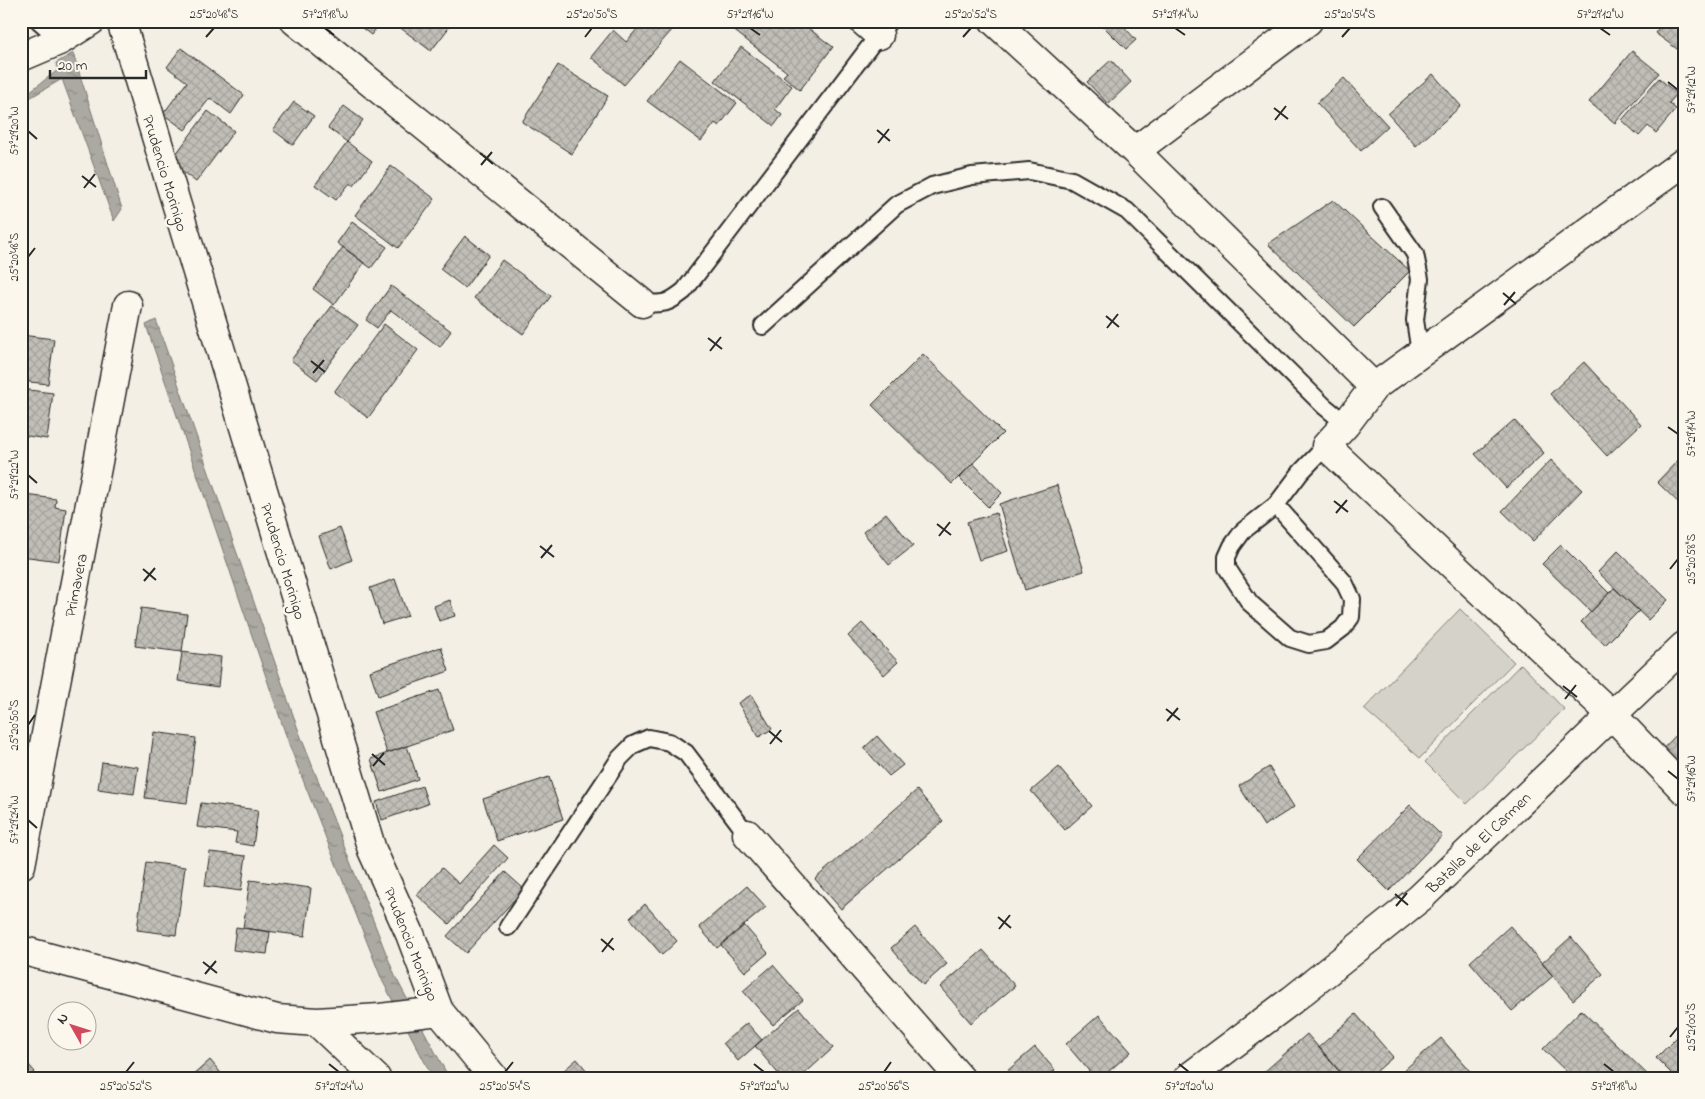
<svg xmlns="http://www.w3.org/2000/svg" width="1705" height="1099" font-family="'Indie Flower',sans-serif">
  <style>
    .pitch { fill: #d5d2c9; stroke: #807e7a }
    .water { fill: url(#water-ripples); stroke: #787772 }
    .building { fill: url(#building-cross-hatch); stroke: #2b2b2b }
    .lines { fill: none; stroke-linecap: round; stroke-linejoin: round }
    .lane-casing { stroke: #2b2b2b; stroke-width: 20 }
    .street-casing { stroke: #2b2b2b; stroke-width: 31 }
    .secondary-casing { stroke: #2b2b2b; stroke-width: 31 }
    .lane { stroke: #fbf7ec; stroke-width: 16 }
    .street { stroke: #fbf7ec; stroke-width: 28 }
    .secondary { stroke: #fbf7ec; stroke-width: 28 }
    .ticks { fill: none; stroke: #2b2b2b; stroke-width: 2 }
    .labels { text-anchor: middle; stroke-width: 5; stroke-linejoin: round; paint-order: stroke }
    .street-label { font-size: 16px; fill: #2b2b2b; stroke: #fbf7ec }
    .neatline { fill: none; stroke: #2b2b2b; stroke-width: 2 }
    .ticks-label { font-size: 12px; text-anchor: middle; fill: #2b2b2b }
  </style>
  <defs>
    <pattern id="water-ripples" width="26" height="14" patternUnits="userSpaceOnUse" patternTransform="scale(1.25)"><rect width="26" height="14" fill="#aca9a2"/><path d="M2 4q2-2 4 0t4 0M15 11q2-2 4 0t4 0" fill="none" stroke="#8c8a84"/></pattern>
    <pattern id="building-cross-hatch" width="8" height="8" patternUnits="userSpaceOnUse" patternTransform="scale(1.25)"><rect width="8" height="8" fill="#c0beb6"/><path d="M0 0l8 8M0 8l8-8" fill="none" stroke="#a5a39d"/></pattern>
  </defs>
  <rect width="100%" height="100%" fill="#f3efe4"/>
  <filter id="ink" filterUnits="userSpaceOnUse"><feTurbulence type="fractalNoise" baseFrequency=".02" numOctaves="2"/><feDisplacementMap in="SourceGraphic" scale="10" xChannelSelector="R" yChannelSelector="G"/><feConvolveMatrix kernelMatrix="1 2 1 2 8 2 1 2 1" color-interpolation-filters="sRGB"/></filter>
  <g filter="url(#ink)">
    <path class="pitch" d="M1460,609L1514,662L1420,758L1364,709Z
      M1521,664L1564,709L1467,804L1425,762Z"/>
    <path class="water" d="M73,53L122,209L114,221L62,79L21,103V98L58,70L56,63Z
      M156,320L299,732L395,976L449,1078H433L382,980L290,747L146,325Z"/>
    <path class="building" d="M353,21H382L371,35Z
      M401,21H454L431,51L398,26Z
      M644,21H662L672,30L624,85L591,57L613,30L626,42Z
      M722,21H799L833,47L800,90L783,76L787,72Z
      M1108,21H1119L1136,40L1126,49L1103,26Z
      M1664,21H1684V54L1655,33Z
      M741,47L792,86L775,109L782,115L774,126L715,81Z
      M181,48L244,95L231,114L210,98L185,130L163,114L187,82L167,67Z
      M1632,51L1659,73L1615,123L1589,102Z
      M680,59L737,103L719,126L715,123L701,141L647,101Z
      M1111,60L1131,82L1108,104L1087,82Z
      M558,65L608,96L572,154L522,122Z
      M1433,74L1461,106L1416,146L1388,114Z
      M1344,78L1388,126L1361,151L1317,103Z
      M1659,78L1677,94L1669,103L1676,109L1656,133L1648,126L1639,136L1622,120Z
      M294,102L314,116L293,145L273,130Z
      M344,106L363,120L347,142L328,128Z
      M208,111L234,131L196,182L170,162Z
      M347,142L372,161L354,186L350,183L336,200L315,185Z
      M391,166L435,199L398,248L355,215Z
      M1333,200L1410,271L1354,327L1268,244Z
      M352,222L387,247L371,268L337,243Z
      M465,236L489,255L465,288L440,269Z
      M343,247L364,263L334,305L313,289Z
      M502,260L551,296L523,334L474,298Z
      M391,286L451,331L440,347L391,310L377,328L366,320Z
      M332,306L358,325L317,380L291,360Z
      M384,324L418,350L368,418L334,392Z
      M21,335L54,339L48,384L21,381Z
      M923,354L1003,433L952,484L872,405Z
      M1584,362L1641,424L1607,456L1550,394Z
      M21,389L53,393L47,439L21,435Z
      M1514,420L1544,453L1506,488L1475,454Z
      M1684,454V504L1682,506L1657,482Z
      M1551,460L1582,490L1533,541L1502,511Z
      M973,463L1002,493L988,507L959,478Z
      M1057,485L1084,571L1025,590L999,504Z
      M26,495L56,499L55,507L66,509L59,561L21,556V529Z
      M886,513L913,546L889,565L863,532Z
      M996,513L1008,551L979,560L967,522Z
      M340,528L352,560L331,569L319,536Z
      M1561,545L1609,593L1591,612L1542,564Z
      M1618,551L1668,600L1648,620L1598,572Z
      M395,579L408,616L382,624L370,588Z
      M1614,588L1639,611L1605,645L1581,622Z
      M450,600L455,616L439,621L434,606Z
      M141,608L187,614L182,652L135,646Z
      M862,623L898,662L884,675L848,636Z
      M441,647L449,671L378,696L370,671Z
      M182,652L221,657L218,687L178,681Z
      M439,690L453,730L387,753L373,712Z
      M751,695L772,729L759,737L738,703Z
      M1684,727V782L1656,756Z
      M154,732L196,738L187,803L145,798Z
      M877,736L903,765L889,776L864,748Z
      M407,746L418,779L382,792L371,759Z
      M102,762L138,767L134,794L98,789Z
      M1059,767L1092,806L1065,830L1031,791Z
      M1269,767L1294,807L1264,826L1239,786Z
      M549,777L563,819L497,841L483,799Z
      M422,786L428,804L382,820L376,802Z
      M917,790L943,821L841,909L815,879Z
      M201,803L258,810L253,846L235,843L237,832L197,827Z
      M1410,805L1442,836L1389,891L1357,859Z
      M494,845L508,858L449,924L417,895L442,868L459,884Z
      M210,852L246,856L241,891L205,886Z
      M146,862L185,867L176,935L137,930Z
      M505,872L524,889L466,953L447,936Z
      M250,880L311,888L305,936L243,928Z
      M747,886L766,907L717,948L699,927Z
      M645,904L677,941L662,955L630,918Z
      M744,925L768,953L745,972L721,945Z
      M1510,926L1553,976L1512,1011L1470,962Z
      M236,927L270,932L267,954L233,950Z
      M915,927L947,964L923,985L891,948Z
      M1571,937L1603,974L1573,1000L1542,963Z
      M983,950L1015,986L971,1023L940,987Z
      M773,965L803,1000L773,1025L743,991Z
      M799,1008L833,1048L800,1078H782L755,1046Z
      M1581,1010L1651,1078H1573L1543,1049Z
      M1356,1014L1393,1057L1369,1078H1345L1319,1047Z
      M1099,1015L1131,1052L1101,1078H1095L1066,1044Z
      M747,1023L762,1040L738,1061L723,1043Z
      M1684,1030V1078H1676L1656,1058Z
      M1307,1034L1345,1078H1267L1263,1073Z
      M1441,1038L1476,1078H1410L1403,1071Z
      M1035,1047L1055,1070L1046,1078H999Z
      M21,1056L35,1072L28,1078H21Z
      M577,1059L593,1078H555Z
      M210,1060L225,1078H190Z"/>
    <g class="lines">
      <defs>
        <path id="lane" d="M39,21L61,40
          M1382,207L1415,254L1420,279L1415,320L1420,353
          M642,303C664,304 666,305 684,291L889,21
          M763,326L896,205L932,186L972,176L1029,171L1072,180L1127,211L1324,406L1346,424
          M1276,505L1344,582L1352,599L1351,617L1343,628L1326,641L1309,644L1290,638L1250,603L1227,568V557L1232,546L1243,531L1276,505L1301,472L1326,446
          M508,927L620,758L633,745L649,738L669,742L686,753L747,834"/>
        <path id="street" d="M121,21L372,850L410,934L439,1011L494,1078
          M295,21L642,303
          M863,21L879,35
          M994,21L1135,151L1374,387
          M21,57L61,40L91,21
          M1135,151L1308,21
          M1684,162L1374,387L1346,424L1326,446L1612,715L1684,790
          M747,834L960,1078
          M21,865L128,305
          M21,950L277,1019L317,1022L376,1078
          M317,1022L380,1018L439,1011"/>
        <path id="secondary" d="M1188,1078L1292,1000L1420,898L1684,646"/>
      </defs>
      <use href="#lane" class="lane-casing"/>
      <use href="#street" class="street-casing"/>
      <use href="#secondary" class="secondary-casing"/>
      <use href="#lane" class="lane"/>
      <use href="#street" class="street"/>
      <use href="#secondary" class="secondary"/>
    </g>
  </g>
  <path class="ticks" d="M325,28L334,35M750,28L760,35M1175,28L1185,35M1600,28L1610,35M206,37L214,28M585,37L592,28M963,37L971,28M1342,37L1350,28M1668,82L1678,90M1274,108L1288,119M1275,120L1286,106M877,130L890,141M28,131L37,139M878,143L889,129M480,153L493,164M481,165L492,152M82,176L96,187M84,188L95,174M28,257L35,248M1503,293L1516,304M1504,305L1515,292M1106,316L1119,327M1107,328L1118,314M708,338L722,349M710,351L721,337M311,361L325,372M313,373L324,360M1668,427L1678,434M28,475L37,483M1334,501L1348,512M1336,513L1347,500M937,524L951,535M939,536L950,522M540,546L554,557M541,558L552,545M143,569L156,580M1670,569L1678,559M144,581L155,568M1563,686L1577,697M1565,699L1576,685M1166,709L1180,720M1167,721L1178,708M28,725L35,715M769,731L782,742M770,744L781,730M372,754L385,765M373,766L384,753M1668,771L1678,779M28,820L37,828M1395,894L1408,905M1396,906L1407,893M998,917L1011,928M999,929L1010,915M601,939L614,950M602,952L613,938M203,962L217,973M205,974L216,961M1670,1037L1678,1027M329,1064L339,1072M754,1064L764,1072M1179,1064L1189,1072M1604,1064L1614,1072M126,1072L134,1062M505,1072L513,1062M884,1072L891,1062"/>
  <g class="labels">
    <g class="street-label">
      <text transform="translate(166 173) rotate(73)" y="6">Prudencio Morinigo</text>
      <text transform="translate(284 561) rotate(73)" y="6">Prudencio Morinigo</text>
      <text transform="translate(75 585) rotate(-79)" y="6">Primavera</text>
      <text transform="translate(1478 842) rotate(-44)" y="6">Batalla de El Carmen</text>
      <text transform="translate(412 944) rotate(68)" y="6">Prudencio Morinigo</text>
    </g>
  </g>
  <rect width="1705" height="1099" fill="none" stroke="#fbf7ec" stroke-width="55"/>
  <g transform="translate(72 1026) rotate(309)"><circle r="24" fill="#fbf7ec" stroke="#a8a59f"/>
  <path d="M0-4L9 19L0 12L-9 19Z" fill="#d1495b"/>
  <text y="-8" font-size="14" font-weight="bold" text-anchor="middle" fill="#2b2b2b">N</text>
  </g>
  <path d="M50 70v8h96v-8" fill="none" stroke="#2b2b2b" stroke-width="2.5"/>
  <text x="58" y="70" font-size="15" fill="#2b2b2b" stroke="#fbf7ec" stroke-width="4" paint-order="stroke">20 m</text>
  <rect x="28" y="28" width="1650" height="1044" class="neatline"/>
  <g class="ticks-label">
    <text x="214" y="18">25°20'48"S</text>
    <text x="325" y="18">57°29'18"W</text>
    <text x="592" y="18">25°20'50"S</text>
    <text x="750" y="18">57°29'16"W</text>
    <text x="971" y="18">25°20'52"S</text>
    <text x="1175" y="18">57°29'14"W</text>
    <text x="1350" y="18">25°20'54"S</text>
    <text x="1600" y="18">57°29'12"W</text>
    <text transform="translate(1691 90) rotate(-90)" y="4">57°29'12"W</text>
    <text transform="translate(14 131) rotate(-90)" y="4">57°29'20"W</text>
    <text transform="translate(14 257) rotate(-90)" y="4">25°20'48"S</text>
    <text transform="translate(1691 434) rotate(-90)" y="4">57°29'14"W</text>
    <text transform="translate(14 475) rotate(-90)" y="4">57°29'22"W</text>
    <text transform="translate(1691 559) rotate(-90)" y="4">25°20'58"S</text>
    <text transform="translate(14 725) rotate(-90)" y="4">25°20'50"S</text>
    <text transform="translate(1691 779) rotate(-90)" y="4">57°29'16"W</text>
    <text transform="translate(14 820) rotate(-90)" y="4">57°29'24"W</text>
    <text transform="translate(1691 1027) rotate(-90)" y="4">25°21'00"S</text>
    <text x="126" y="1090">25°20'52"S</text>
    <text x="339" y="1090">57°29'24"W</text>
    <text x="505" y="1090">25°20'54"S</text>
    <text x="764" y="1090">57°29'22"W</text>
    <text x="884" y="1090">25°20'56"S</text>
    <text x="1189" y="1090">57°29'20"W</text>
    <text x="1614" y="1090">57°29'18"W</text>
  </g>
</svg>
